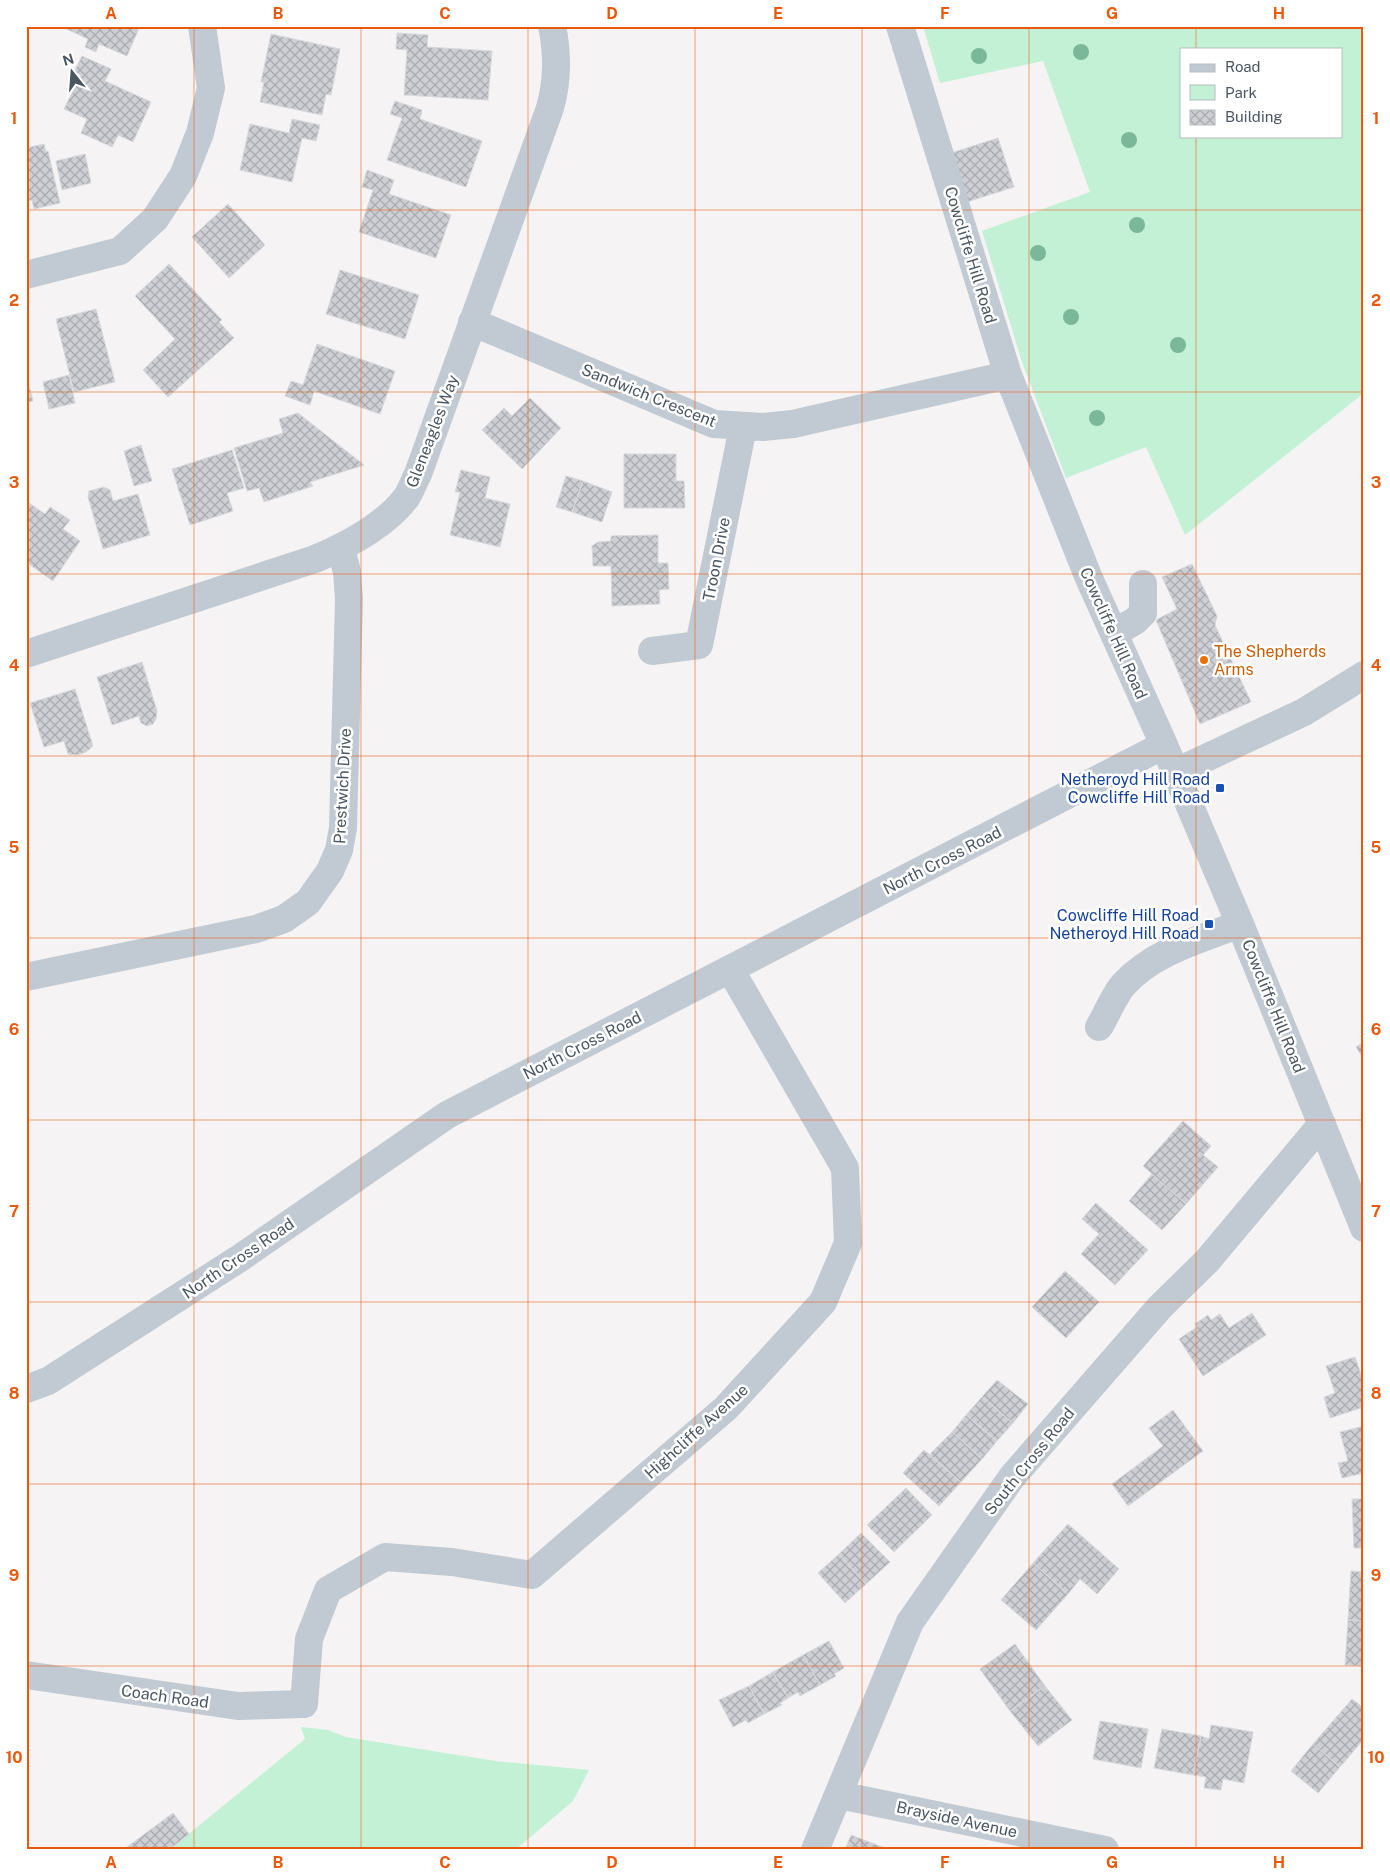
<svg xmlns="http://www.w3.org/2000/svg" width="1390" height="1876" font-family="'Public Sans',sans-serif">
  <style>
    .green { fill: #c3f1d5; fill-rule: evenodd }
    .building { fill: url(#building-cross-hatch); stroke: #d7d9de }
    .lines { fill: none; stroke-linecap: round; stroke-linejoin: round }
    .minor { stroke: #c1cad2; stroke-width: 28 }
    .tree { fill: #7bb799 }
    .grid { fill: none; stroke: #e8590c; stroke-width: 1; stroke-opacity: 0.55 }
    .food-dot { fill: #e8710a; stroke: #fff; stroke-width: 2 }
    .transit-dot { fill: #1a4fb4; stroke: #fff; stroke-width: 2 }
    .labels { text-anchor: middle; stroke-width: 5; stroke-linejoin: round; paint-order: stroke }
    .street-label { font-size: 16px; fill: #4a5661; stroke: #fff }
    .food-label { font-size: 16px; fill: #c56008; stroke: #fff; text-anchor: start }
    .transit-label { font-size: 16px; fill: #164399; stroke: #fff; text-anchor: end }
    .neatline { fill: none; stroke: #e8590c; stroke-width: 2 }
    .grid-label { font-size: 16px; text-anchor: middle; font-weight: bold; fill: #e8590c }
  </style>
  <defs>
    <pattern id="building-cross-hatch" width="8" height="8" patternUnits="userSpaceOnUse" patternTransform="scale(1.25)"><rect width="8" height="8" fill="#cdcfd5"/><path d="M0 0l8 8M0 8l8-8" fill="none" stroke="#a8abb0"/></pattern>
  </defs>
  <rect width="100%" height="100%" fill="#f5f3f3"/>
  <path class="green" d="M923,26H1364V393L1185,535L1146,447L1066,478L1022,362L982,231L1090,192L1043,61L940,83ZM1181,49H1341V136H1181Z
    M301,1727L328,1730L346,1737L495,1761L589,1770L573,1801L515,1850H169L305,1739Z"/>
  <path class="building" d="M62,26H140L127,56L99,44L96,52L85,47L88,39L62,27Z
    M397,33L428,35L427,47L492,51L488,100L404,95L407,50L396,49Z
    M271,34L340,49L331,95L326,94L322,115L260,102L264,82H261Z
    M82,56L111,69L105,81L151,102L133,142L118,135L112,147L81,133L87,119L64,109L81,75L74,72Z
    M395,101L422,110L420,119L482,141L466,187L387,160L402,118L390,114Z
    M292,119L320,125L316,141L302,138L292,182L240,170L250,124L289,133Z
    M998,138L1014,187L967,202L951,153Z
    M44,144L46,152L48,151L60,203L34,209L32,200L26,201V148Z
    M85,154L91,183L62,190L56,161Z
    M367,170L394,180L389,194L451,215L436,258L359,232L373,190L362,187Z
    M228,204L265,245L229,278L192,237Z
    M169,264L222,320L219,322L234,338L168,397L143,370L175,339L135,296Z
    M340,270L419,295L405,339L326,314Z
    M96,309L115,382L74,392L56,319Z
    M317,344L395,371L380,414L314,391L310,405L285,396L291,381L303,385Z
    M26,374L33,401L26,403Z
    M69,375L75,403L49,409L43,382Z
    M530,398L561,428L522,469L482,430L504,408L512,416Z
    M298,413L364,465L310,482L313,486L264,502L259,488L247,491L234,448L283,433L279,419Z
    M141,445L152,481L134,486L124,451Z
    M232,450L244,488L227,493L233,511L190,525L172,469Z
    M624,454H676V481H684L685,508H624Z
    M461,470L490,477L485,498L510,504L500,547L450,535L460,492H455Z
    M566,476L583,481L572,512L556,507Z
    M583,481L612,492L602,522L572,512Z
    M104,487L110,490L113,501L138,494L150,535L103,549L88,497L89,491Z
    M26,501L45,514L50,507L70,520L63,529L80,541L53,581L26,562Z
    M658,535V563H668L669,589L659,590L660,604L612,606L611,566H593L592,546L598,542L611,541V536Z
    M1192,564L1217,616L1215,625L1251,702L1200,724L1156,620L1177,609L1162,577Z
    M142,662L157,711L156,719L153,724L147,726L141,723L139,716L112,725L97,677Z
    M75,689L93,746L86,752L77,755L68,754L64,741L44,747L30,703Z
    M1364,1042V1060L1356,1047Z
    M1183,1121L1211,1146L1203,1155L1218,1167L1186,1204L1143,1166Z
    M1152,1174L1186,1204L1162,1230L1129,1201Z
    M1096,1203L1148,1250L1115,1285L1081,1254L1099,1234L1082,1219Z
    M1065,1271L1099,1302L1066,1338L1032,1307Z
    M1252,1313L1266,1335L1203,1376L1179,1339L1197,1327L1195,1324L1208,1315L1211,1320L1220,1314L1229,1328Z
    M1355,1357L1364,1383V1407L1330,1418L1324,1397L1335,1393L1326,1366Z
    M997,1380L1028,1404L1013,1423L982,1397Z
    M982,1397L1013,1423L997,1441L966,1415Z
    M1173,1410L1203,1451L1128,1506L1112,1484L1163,1446L1149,1428Z
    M966,1415L997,1441L982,1459L952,1432Z
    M1364,1426V1473L1342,1478L1338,1463L1348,1461L1340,1432Z
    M952,1432L982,1459L961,1482L929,1455Z
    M924,1450L961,1482L939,1506L903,1473Z
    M906,1488L932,1515L894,1552L867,1525Z
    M1352,1499H1364V1548H1354Z
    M1068,1524L1119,1569L1097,1594L1080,1579L1068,1594L1033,1563Z
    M861,1533L890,1562L866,1584L839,1554Z
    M839,1554L866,1584L845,1603L818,1573Z
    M1033,1563L1068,1594L1036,1630L1001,1600Z
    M1351,1571L1364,1572V1621L1348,1620Z
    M1348,1620L1364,1621V1666L1345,1665Z
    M829,1641L844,1668L834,1674L836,1676L820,1685L803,1655Z
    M1015,1644L1045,1686L1010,1711L980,1669Z
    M803,1655L820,1685L800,1696L798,1692L788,1698L773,1672Z
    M773,1672L788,1698L780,1703L782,1705L764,1714L749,1686Z
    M749,1686L764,1714L748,1723L746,1720L733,1727L719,1700Z
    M1045,1686L1072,1720L1038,1746L1010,1711Z
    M1352,1699L1364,1708V1739L1340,1767L1313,1744Z
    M1100,1721L1148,1729L1141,1768L1093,1759Z
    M1211,1725L1253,1732L1244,1783L1223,1779L1221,1790L1204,1788L1206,1777L1193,1775L1201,1736L1209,1739Z
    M1162,1729L1201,1736L1193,1775L1154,1768Z
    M1313,1744L1340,1767L1318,1793L1291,1771Z
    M173,1813L189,1834L169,1850H123Z
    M851,1835L885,1848L884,1850H845Z"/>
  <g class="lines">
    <path class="minor" d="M900,26L1008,375L1088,576L1164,745L1240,924L1364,1228
      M26,275L120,251L155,219L183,176L200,133L211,88L202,26
      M472,322L714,424L763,427L793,424L1008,375
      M1114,633L1135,621L1143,613V584
      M652,651L699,645L743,427
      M26,654L315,559C346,546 385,525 406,498C411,491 414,481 418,474L550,108C558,80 558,55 552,26
      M1176,772L1304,712L1364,675
      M26,977L256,929L284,919L308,902L330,871L339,850L343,828L349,599L347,572L341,548
      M1099,1027C1107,1014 1114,995 1124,984C1155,951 1199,940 1240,924
      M26,1389L48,1381L240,1258L447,1115L1164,745
      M26,1675L238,1706L304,1704L309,1639L328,1590L385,1557L452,1562L532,1575L726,1408L823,1302L848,1243L845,1168L730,969
      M839,1795L1105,1850
      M815,1850L910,1622L1012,1477L1160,1307L1207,1261L1322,1124"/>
  </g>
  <g class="tree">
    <circle cx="1081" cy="52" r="8"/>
    <circle cx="979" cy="56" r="8"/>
    <circle cx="1129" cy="140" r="8"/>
    <circle cx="1137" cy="225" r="8"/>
    <circle cx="1038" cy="253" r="8"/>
    <circle cx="1071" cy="317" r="8"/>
    <circle cx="1178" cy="345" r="8"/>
    <circle cx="1097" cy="418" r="8"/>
  </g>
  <path class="grid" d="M194,26V1850M361,26V1850M528,26V1850M695,26V1850M862,26V1850M1029,26V1850M1196,26V49M1196,136V1850M26,210H1364M26,392H1364M26,574H1364M26,756H1364M26,938H1364M26,1120H1364M26,1302H1364M26,1484H1364M26,1666H1364"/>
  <circle class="food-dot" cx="1204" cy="660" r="5"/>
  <g class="transit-dot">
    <rect x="1215" y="783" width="10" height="10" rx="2.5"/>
    <rect x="1204" y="919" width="10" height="10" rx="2.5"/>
  </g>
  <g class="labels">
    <g class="street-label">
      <text transform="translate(971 255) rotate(73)" y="6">Cowcliffe Hill Road</text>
      <text transform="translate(649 395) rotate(22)" y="6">Sandwich Crescent</text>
      <text transform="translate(432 431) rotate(-69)" y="6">Gleneagles Way</text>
      <text transform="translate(716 559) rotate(-79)" y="6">Troon Drive</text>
      <text transform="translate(1114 633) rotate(66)" y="6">Cowcliffe Hill Road</text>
      <text transform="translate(342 786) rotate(-87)" y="6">Prestwich Drive</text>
      <text transform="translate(942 860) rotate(-27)" y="6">North Cross Road</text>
      <text transform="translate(1274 1006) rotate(68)" y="6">Cowcliffe Hill Road</text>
      <text transform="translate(582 1045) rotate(-27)" y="6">North Cross Road</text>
      <text transform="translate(238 1258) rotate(-34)" y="6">North Cross Road</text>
      <text transform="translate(696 1431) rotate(-42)" y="6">Highcliffe Avenue</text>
      <text transform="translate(1029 1461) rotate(-51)" y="6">South Cross Road</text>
      <text transform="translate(165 1696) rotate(8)" y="6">Coach Road</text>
      <text transform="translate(957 1819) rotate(12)" y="6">Brayside Avenue</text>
    </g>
    <g class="food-label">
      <text x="1214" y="657">The Shepherds<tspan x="1214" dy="18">Arms</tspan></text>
    </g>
    <g class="transit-label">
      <text x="1210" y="785">Netheroyd Hill Road<tspan x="1210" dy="18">Cowcliffe Hill Road</tspan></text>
      <text x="1199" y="921">Cowcliffe Hill Road<tspan x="1199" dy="18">Netheroyd Hill Road</tspan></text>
    </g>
  </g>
  <rect width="1390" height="1876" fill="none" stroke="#ffffff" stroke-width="55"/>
  <rect x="1180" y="48" width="162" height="90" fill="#ffffff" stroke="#b7bbc0"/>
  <rect x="1190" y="64" width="25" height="8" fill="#c1cad2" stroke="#b7bbc0"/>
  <text x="1225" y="72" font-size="15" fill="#4a5661">Road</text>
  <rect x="1190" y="85" width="25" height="15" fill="#c3f1d5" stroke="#b7bbc0"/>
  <text x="1225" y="98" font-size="15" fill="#4a5661">Park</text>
  <rect x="1190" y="110" width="25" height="15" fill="url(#building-cross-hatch)" stroke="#b7bbc0"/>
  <text x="1225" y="122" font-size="15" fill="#4a5661">Building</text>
  <g transform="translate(72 72) rotate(343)" stroke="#ffffff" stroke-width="4" paint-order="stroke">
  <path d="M0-4L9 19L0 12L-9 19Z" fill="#4a5661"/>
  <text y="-8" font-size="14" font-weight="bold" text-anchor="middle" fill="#4a5661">N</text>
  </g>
  <rect x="28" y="28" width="1334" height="1820" class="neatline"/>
  <g class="grid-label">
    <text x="111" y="19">A</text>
    <text x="278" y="19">B</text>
    <text x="445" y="19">C</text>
    <text x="612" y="19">D</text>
    <text x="778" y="19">E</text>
    <text x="945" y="19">F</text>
    <text x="1112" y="19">G</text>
    <text x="1279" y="19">H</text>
    <text x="14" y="124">1</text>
    <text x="1376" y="124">1</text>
    <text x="14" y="306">2</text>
    <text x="1376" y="306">2</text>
    <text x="14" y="488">3</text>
    <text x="1376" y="488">3</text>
    <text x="14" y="671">4</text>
    <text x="1376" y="671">4</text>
    <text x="14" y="853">5</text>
    <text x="1376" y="853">5</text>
    <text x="14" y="1035">6</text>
    <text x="1376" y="1035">6</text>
    <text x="14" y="1217">7</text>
    <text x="1376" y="1217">7</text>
    <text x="14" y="1399">8</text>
    <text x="1376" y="1399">8</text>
    <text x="14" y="1581">9</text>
    <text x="1376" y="1581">9</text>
    <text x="14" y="1763">10</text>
    <text x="1376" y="1763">10</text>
    <text x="111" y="1868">A</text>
    <text x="278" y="1868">B</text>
    <text x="445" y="1868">C</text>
    <text x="612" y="1868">D</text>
    <text x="778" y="1868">E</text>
    <text x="945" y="1868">F</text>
    <text x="1112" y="1868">G</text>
    <text x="1279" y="1868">H</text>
  </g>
</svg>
